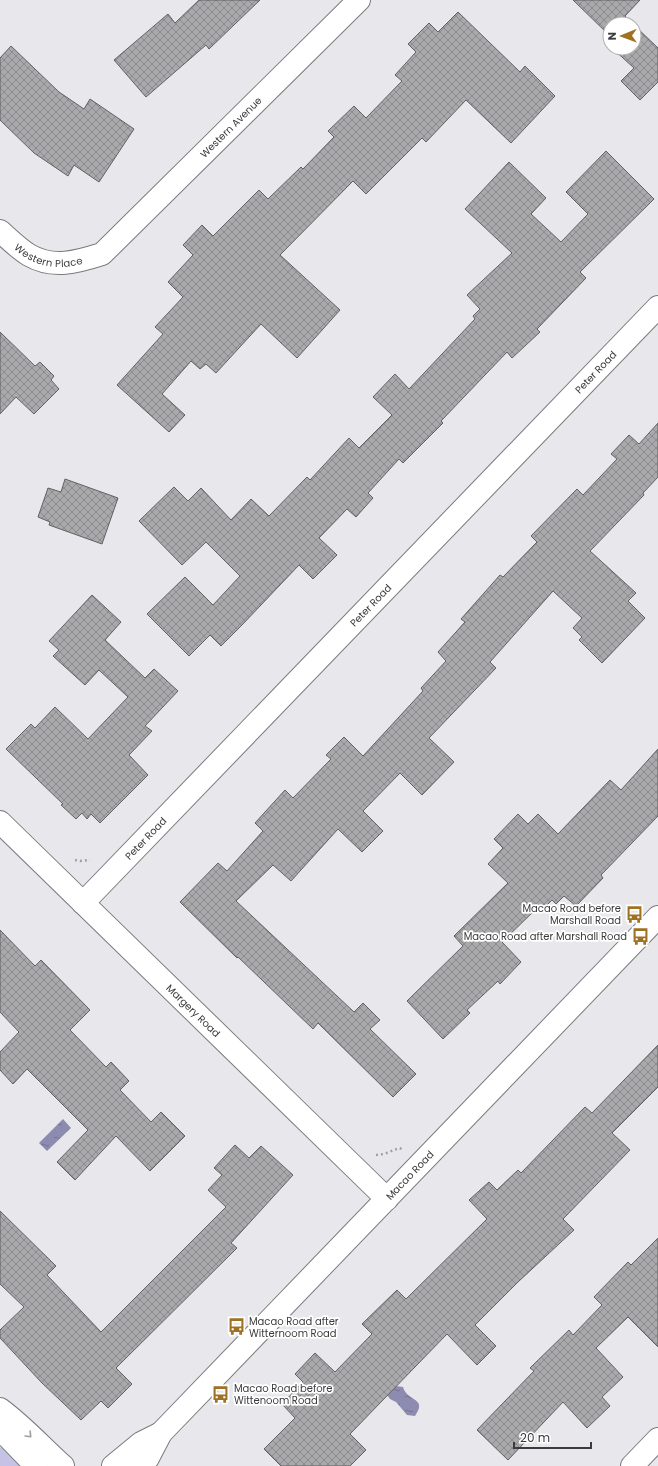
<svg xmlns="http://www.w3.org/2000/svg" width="658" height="1466" font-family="Poppins,sans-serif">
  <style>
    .green { fill: #c4c3e6 }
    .water { fill: url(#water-ripples) }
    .building { fill: url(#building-cross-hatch); stroke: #616164 }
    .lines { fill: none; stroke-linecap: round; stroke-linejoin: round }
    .minor-casing { stroke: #7b7b7f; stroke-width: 24 }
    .path { stroke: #a1a1a4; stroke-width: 2.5; stroke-dasharray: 2 3; stroke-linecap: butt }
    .minor { stroke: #fff; stroke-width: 22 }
    .oneway { stroke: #9d9d9e }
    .labels { text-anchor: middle; stroke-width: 3.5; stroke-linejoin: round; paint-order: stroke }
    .street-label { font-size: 10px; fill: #3b3b3d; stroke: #fff }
    .poi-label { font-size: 10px; fill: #3b3b3d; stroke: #fff; text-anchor: end }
  </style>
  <defs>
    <pattern id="water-ripples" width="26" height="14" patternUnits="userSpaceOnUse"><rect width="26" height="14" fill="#8d8cb0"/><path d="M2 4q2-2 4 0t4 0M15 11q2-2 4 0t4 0" fill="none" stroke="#747490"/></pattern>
    <pattern id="building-cross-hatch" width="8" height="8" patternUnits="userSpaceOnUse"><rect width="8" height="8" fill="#a9a9ac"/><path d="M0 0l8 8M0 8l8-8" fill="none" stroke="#8b8b8d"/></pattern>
  </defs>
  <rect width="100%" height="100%" fill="#e8e8ec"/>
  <path class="green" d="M6,1442L30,1466H0V1448Z"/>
  <path class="water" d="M63,1119L71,1128L47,1151L39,1143Z
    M396,1386L403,1387C407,1402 428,1397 415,1416L407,1415L396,1402L390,1399L387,1395Z"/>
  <path class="building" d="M199,0H260L209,49L206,45L146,97L114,60L168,14L175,23Z
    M573,0H640L625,16L633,24H610V36Z
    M458,12L520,72L525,66L555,96L511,143L466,100L426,142L422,138L366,194L353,181L280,255L340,310L297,358L261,324L216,373L206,364L200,369L191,361L162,394L185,415L169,432L117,385L163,334L155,327L183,297L168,282L193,255L183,245L202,225L213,236L259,190L268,199L301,167L303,169L334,137L328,131L354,106L366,118L402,81L395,75L416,52L408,44L429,23L438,32Z
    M634,25L658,48V82L640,100L621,81L634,68L612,48H634Z
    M11,46L59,92L84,109L90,99L134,129L99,182L74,165L68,176L34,153L0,120V58Z
    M606,151L654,199L580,272L586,278L537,329L540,332L512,358L507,352L441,421L443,423L403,463L399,459L368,493L373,498L356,517L347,509L319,538L337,555L313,579L299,565L242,625L221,646L210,635L189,656L147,614L185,577L213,605L240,576L206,542L182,565L139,521L174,487L188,501L201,488L231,520L251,499L269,516L307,477L310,480L349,438L359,448L392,415L373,397L395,374L409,389L475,319L473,316L480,309L467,295L512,253L465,209L509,162L546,198L531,214L561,242L588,214L566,192Z
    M0,332L35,366L40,362L54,376L51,380L59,389L34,414L16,397L0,414Z
    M658,423V477L643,493L644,495L590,551L636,593L628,601L645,618L602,663L579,640L582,637L573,628L582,618L553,591L490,662L496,668L429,738L454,762L422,795L400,773L363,811L383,831L362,852L338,829L291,881L273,865L236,901L354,1012L363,1003L380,1020L370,1029L416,1074L393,1097L318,1023L313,1029L238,957L237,958L180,902L218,863L227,871L263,831L255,823L285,790L293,798L331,759L326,755L344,737L363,756L423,691L421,688L446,661L438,652L465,622L461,619L500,575L503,577L537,542L531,536L577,489L583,495L617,459L611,454L629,435L639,444Z
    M65,479L118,498L102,544L49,525L50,522L38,517L48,488L61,492Z
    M92,595L121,622L105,640L145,678L154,669L178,691L145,726L152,731L129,755L148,775L100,823L91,814L87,819L82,813L76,819L61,805L63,804L6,749L31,724L35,728L55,707L88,739L128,697L99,670L85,685L53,656L59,650L49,641Z
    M658,749V816L601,875L603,878L576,906L564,896L556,904L552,900L539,913L535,910L502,942L521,962L500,984L498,981L467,1010L470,1013L443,1039L407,1001L463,946L454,936L508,883L488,864L503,848L494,839L518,814L528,824L538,814L558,834L610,780L621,790Z
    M0,930L35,966L41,960L90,1010L70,1030L106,1067L111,1062L129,1081L120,1090L151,1122L161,1112L185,1136L150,1171L116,1136L75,1180L57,1162L88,1130L27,1069L13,1084L0,1070V1052L19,1032L0,1012Z
    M658,1045V1087L612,1133L630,1150L563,1219L574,1230L518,1282L475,1325L496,1346L477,1365L447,1334L350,1434L366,1450L350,1466H281L264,1449L295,1418L282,1404L303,1382L295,1374L315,1353L335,1372L372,1334L362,1324L397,1290L406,1299L487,1219L469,1200L489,1182L497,1190L518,1170L521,1173L585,1107L592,1113Z
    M235,1145L249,1158L261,1146L293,1175L231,1243L237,1248L116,1368L132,1384L108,1408L101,1401L81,1420L42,1383L0,1338V1330L24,1307L0,1284V1211L56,1266L47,1275L101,1332L226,1207L208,1190L222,1175L214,1168Z
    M658,1238V1347L628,1317L596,1348L623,1377L602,1397L610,1406L587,1428L563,1402L508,1460L477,1430L534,1371L530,1368L569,1330L573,1335L602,1305L594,1297L628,1262L631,1265Z"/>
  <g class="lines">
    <defs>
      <g id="minor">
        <path id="s1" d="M0,231C9,239 19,249 29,255C53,269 77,262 102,254L359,0"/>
        <path id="s2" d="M0,822L387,1199"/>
        <path id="s3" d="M83,903L658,307"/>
        <path d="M0,1409C23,1426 42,1447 63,1466"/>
        <path d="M0,1425L5,1434L36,1466"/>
        <path d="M113,1466L141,1443L161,1433"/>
        <path id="s4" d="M141,1466L148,1458L161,1433L658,917"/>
        <path d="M632,1466L658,1439"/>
      </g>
    </defs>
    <use href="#minor" class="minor-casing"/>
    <path class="path" d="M75,860L80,861L90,860
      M376,1155L384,1154L399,1148L402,1149"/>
    <use href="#minor" class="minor"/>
  </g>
  <defs><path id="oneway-chevron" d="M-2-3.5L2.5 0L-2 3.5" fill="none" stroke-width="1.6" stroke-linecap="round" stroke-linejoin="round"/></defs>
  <use class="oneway" href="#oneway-chevron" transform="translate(29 1435) rotate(46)"/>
  <defs>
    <symbol id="bus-bare" viewBox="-9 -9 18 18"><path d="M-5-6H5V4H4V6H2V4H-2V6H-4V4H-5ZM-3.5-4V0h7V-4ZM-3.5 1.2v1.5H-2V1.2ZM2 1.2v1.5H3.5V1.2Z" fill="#9f7123" stroke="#fff" stroke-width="2.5" paint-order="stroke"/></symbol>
  </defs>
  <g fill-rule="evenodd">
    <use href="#bus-bare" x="622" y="902" width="25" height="25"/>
    <use href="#bus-bare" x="628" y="924" width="25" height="25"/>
    <use href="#bus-bare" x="224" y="1314" width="25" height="25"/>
    <use href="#bus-bare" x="208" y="1382" width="25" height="25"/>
  </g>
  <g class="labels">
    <g class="street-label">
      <text dy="4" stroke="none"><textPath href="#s1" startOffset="294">Western Avenue</textPath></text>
      <text dy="4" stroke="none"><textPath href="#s1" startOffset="57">Western Place</textPath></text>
      <text dy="4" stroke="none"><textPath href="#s3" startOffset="738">Peter Road</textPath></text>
      <text dy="4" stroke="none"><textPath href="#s3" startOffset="414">Peter Road</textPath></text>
      <text dy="4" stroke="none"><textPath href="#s3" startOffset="90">Peter Road</textPath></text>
      <text dy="4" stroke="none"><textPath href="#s2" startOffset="270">Margery Road</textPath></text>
      <text dy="4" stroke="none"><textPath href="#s4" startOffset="397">Macao Road</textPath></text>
    </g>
    <g class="poi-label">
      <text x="621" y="912">Macao Road before<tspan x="621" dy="12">Marshall Road</tspan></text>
      <text x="627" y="940">Macao Road after Marshall Road</text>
      <text x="249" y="1325" text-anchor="start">Macao Road after<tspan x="249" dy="12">Witternoom Road</tspan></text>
      <text x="234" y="1392" text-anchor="start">Macao Road before<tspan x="234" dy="12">Wittenoom Road</tspan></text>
    </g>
  </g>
  <g transform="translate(622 36) rotate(269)"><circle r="19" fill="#ffffff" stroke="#b1b1b1"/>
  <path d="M0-3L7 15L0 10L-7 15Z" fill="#9f7123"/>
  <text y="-6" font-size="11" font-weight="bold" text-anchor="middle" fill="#3b3b3d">N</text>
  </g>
  <path d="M514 1442v6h77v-6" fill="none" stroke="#3b3b3d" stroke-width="2"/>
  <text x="520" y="1442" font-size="12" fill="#3b3b3d" stroke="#ffffff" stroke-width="3" paint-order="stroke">20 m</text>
</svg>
